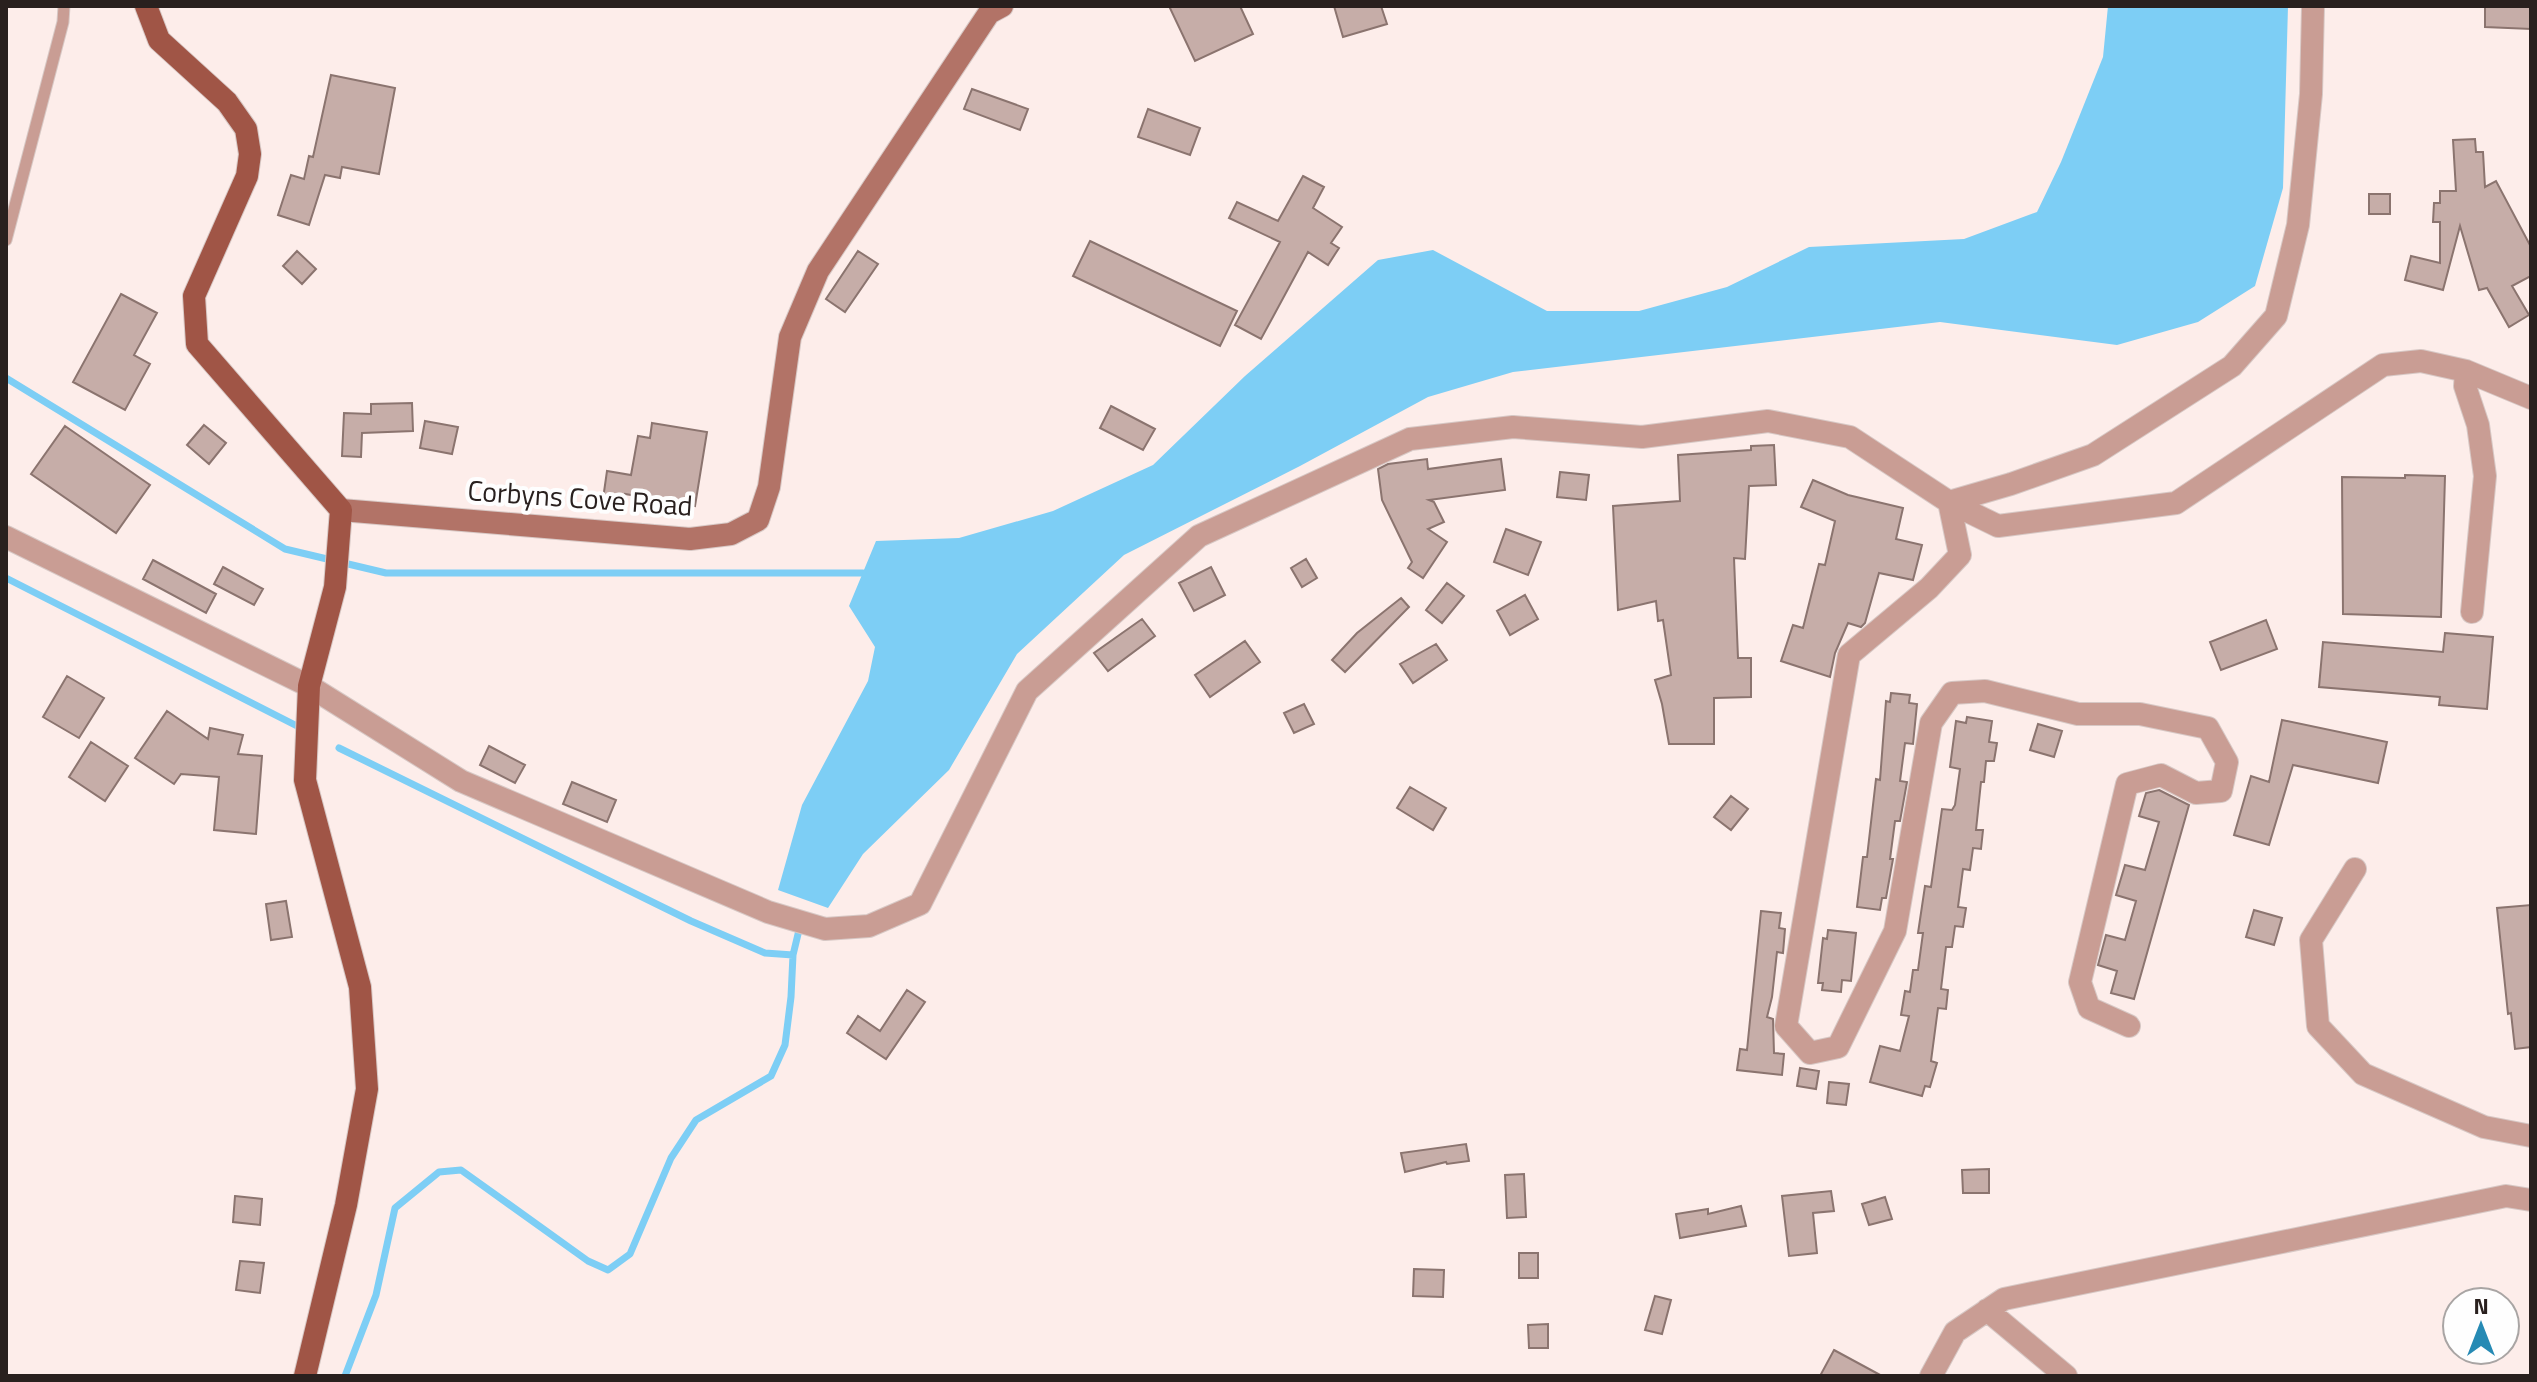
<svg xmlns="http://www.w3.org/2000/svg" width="2537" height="1382" font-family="'Titillium Web',sans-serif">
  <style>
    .water { fill: #7dcef5 }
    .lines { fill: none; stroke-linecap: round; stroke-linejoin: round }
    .stream { stroke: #7dcef5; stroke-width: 7 }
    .building { fill: #c6ada8; stroke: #8b746f; stroke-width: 2 }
    .service-casing { stroke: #d7c8c5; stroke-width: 13 }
    .minor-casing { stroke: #d7c8c5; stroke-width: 24 }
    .secondary-casing { stroke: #d7c8c5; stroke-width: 24 }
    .primary-casing { stroke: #d7c8c5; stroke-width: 24 }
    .service { stroke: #c99d94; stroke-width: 11 }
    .minor { stroke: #c99d94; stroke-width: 22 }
    .secondary { stroke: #b27367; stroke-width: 22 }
    .primary { stroke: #a05546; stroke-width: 22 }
    .labels { text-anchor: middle; stroke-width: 8; stroke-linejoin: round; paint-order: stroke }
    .street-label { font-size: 28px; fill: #29201e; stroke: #fefefe }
  </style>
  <rect width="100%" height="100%" fill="#fdedea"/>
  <path class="water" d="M2108,6H2288L2283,188L2255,286L2198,322L2117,345L1940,322L1513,372L1428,397L1300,466L1124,555L1017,654L949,770L863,854L828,908L778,890L802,805L868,681L875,647L849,606L876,541L959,538L1053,511L1153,465L1245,376L1378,260L1433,250L1547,311H1639L1727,287L1809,247L1964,239L2037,212L2061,162L2103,57Z"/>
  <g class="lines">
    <path class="stream" d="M6,378L285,549L386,573H863
      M6,578L301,728
      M339,748L691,921L765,953L793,955L799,930
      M345,1376L376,1295L395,1208L439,1172L461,1170L588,1261L608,1270L630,1254L671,1158L696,1120L771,1076L785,1045L791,997L793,955"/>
  </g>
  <path class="building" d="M1169,6H1240L1253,34L1195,61Z
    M1334,6H1381L1387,24L1343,37Z
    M2485,6H2531V29L2485,27Z
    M331,75L395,88L379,174L342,167L340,178L325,175L309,225L278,215L291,175L304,179L309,156L313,157Z
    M972,89L1028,109L1020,130L964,109Z
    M1148,109L1200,128L1190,155L1138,137Z
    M2475,139L2476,152H2483L2485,187L2496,181L2531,247V276L2512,286L2529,315L2509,327L2487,288L2479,290L2460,226L2443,290L2405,280L2411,256L2440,263V222H2433L2434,203H2440V191H2456L2453,140Z
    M1303,176L1324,187L1313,208L1342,227L1331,243L1339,248L1328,265L1308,252L1261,339L1235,325L1280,242L1229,218L1237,202L1278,221Z
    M2369,194H2390V214H2369Z
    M1090,241L1237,311L1220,346L1073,276Z
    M297,251L316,269L302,284L283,266Z
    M858,251L878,264L845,312L826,299Z
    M121,294L157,313L134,355L150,364L125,410L73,382Z
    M412,403L413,431L362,433L361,457L342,456L344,413L371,414V404Z
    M1111,406L1155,429L1143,450L1100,428Z
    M425,421L458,427L452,454L420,448Z
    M652,423L707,432L695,506L625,494L623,503L603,499L607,471L631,475L638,436L650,438Z
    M204,425L226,443L209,464L187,445Z
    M65,426L150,485L116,533L31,474Z
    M1774,445L1776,485L1749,486L1745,559L1734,558L1738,658H1751V697L1714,698V744H1669L1662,704L1655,680L1671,675L1663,620L1658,621L1656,601L1618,610L1613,506L1680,501L1678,455L1751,450V446Z
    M1427,459L1428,469L1501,459L1505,490L1429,500L1434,502L1444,522L1428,529L1447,542L1423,578L1408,568L1412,562L1382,500L1378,469L1388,464Z
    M1560,472L1589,475L1586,500L1557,497Z
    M2405,475L2445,476L2441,617L2343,614L2342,477L2405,478Z
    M1813,480L1848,495L1903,508L1896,539L1922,545L1913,580L1879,573L1865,623L1861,627L1848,623L1835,653L1830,677L1781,661L1793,625L1803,628L1819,564L1825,565L1835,521L1801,507Z
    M1506,529L1541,542L1528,575L1494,562Z
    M1306,559L1317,578L1302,587L1291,568Z
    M153,560L216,594L206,613L143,579Z
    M223,567L263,589L254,605L214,584Z
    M1211,567L1225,595L1194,611L1179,583Z
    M1447,583L1464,596L1442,623L1426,610Z
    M1525,595L1538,619L1510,635L1497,611Z
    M1401,598L1409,607L1345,672L1332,660L1357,633Z
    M1142,619L1155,636L1108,671L1094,653Z
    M2266,620L2277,649L2221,670L2210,642Z
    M2445,633L2493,637L2487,709L2439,705L2440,697L2319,687L2323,642L2443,652Z
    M1245,641L1260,662L1210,697L1195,675Z
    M1436,644L1447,660L1413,683L1400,664Z
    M67,676L104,698L79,738L43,717Z
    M1891,693L1910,695L1909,703L1917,704L1913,744L1905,743L1900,781L1907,782L1900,821H1895L1890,859H1893L1886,898H1882L1880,910L1857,907L1863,857H1867L1876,779L1880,780L1886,701L1890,702Z
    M1304,704L1314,724L1294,733L1284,713Z
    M167,711L208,739L210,728L243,735L238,754L262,756L256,834L214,830L219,777L181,774L174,784L135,758Z
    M1967,717L1992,721L1989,742L1997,743L1994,761H1986L1984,782H1981L1976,830H1983L1981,849L1973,848L1970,870L1963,869L1958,907L1966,908L1963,927L1955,926L1952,947H1946L1941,989L1948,990L1946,1009L1938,1008L1931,1061L1937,1063L1930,1087L1925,1086L1922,1096L1870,1082L1880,1046L1900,1051L1909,1016L1901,1015L1905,991L1910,992L1913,970H1918L1923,933H1918L1925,886L1931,887L1942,809L1952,810L1955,805L1960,769L1950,767L1956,721L1966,723Z
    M2282,720L2387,742L2378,783L2293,765L2269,845L2234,835L2251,776L2269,782Z
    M2038,724L2062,731L2054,757L2030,750Z
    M91,742L128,766L105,801L69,777Z
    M489,746L525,765L515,783L480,765Z
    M572,782L616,800L607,822L563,804Z
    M1410,787L1446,808L1433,830L1397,808Z
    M2159,790L2189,805L2134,999L2111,993L2117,971L2098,965L2106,935L2125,940L2136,901L2116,895L2125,865L2145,870L2159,822L2139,816L2146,793Z
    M1731,796L1748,809L1731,830L1714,817Z
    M286,901L292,937L271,940L266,904Z
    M2531,905V1047L2515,1049L2511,1013L2508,1014L2497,908Z
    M2254,910L2282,918L2274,945L2246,937Z
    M1761,911L1781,913L1779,928L1785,929L1783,953L1777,952L1772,997L1767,1017L1773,1019L1774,1053L1784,1054L1782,1075L1737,1070L1740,1049L1747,1050Z
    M1828,930L1856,933L1851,981L1842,980L1841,992L1822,990L1823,983H1818L1823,938L1827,939Z
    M907,990L925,1002L886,1059L847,1033L858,1016L880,1031Z
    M1800,1068L1819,1071L1816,1089L1797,1086Z
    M1829,1082L1849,1084L1846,1105L1827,1103Z
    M1466,1144L1469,1161L1447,1164L1446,1162L1405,1172L1401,1153Z
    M1989,1169V1193H1963L1962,1170Z
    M1524,1174L1526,1217L1507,1218L1505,1175Z
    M1831,1191L1834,1211L1813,1213L1817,1253L1789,1256L1782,1196Z
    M235,1196L262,1199L260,1225L233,1222Z
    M1885,1197L1892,1219L1869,1225L1862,1204Z
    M1741,1206L1746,1226L1680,1238L1676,1214L1708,1209V1214Z
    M1519,1253H1538V1278H1519Z
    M240,1261L264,1263L260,1293L236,1290Z
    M1414,1269L1444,1270L1443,1297L1413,1296Z
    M1655,1296L1671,1300L1662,1334L1645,1330Z
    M1548,1324V1348H1529L1528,1325Z
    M1834,1350L1882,1376H1820Z"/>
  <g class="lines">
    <defs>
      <path id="service" d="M6,240L63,22L64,6"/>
      <path id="minor" d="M2466,371L2465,386L2478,425L2485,476L2472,612
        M6,537L309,686L461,781L768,912L825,929L869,926L920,904L1027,691L1199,536L1410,439L1513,427L1642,437L1768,421L1850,437L1949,502L2011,484L2093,455L2232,366L2276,316L2298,225L2311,94L2313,6
        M2355,869L2311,940L2318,1026L2363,1074L2484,1127L2531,1136
        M2129,1026L2089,1008L2080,982L2127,784L2161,775L2196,793L2221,791L2227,762L2208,728L2140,714H2078L1985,691L1952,693L1931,723L1895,931L1838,1047L1810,1053L1786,1026L1849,655L1929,588L1960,555L1949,502L1998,526L2176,503L2383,365L2421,361L2466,371L2531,398
        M1987,1310L2066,1376
        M1931,1376L1955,1332L2004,1299L2506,1196L2531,1200"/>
      <path id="secondary" d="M341,510L690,539L731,534L758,520L769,487L790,337L818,271L989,13L1002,6"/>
      <path id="primary" d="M146,6L159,40L227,102L246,129L250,154L247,176L194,296L197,344L341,510L335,587L309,686L305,780L360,987L367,1089L346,1205L305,1376"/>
    </defs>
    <use href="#service" class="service-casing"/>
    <use href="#minor" class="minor-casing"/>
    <use href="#secondary" class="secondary-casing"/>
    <use href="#primary" class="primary-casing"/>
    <use href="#service" class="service"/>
    <use href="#minor" class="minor"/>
    <use href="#secondary" class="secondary"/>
    <use href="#primary" class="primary"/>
  </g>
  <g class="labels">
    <g class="street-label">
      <text transform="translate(580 498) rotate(4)" y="10">Corbyns Cove Road</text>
    </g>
  </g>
  <rect width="2537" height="1382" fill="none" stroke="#29201e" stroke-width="16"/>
  <g transform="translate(2481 1326)"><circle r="38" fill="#fefefe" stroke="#a9a5a4" stroke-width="2"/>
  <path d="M0-6L14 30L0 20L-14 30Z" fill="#268ab4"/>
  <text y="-12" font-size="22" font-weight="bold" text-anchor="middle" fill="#29201e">N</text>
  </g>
</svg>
